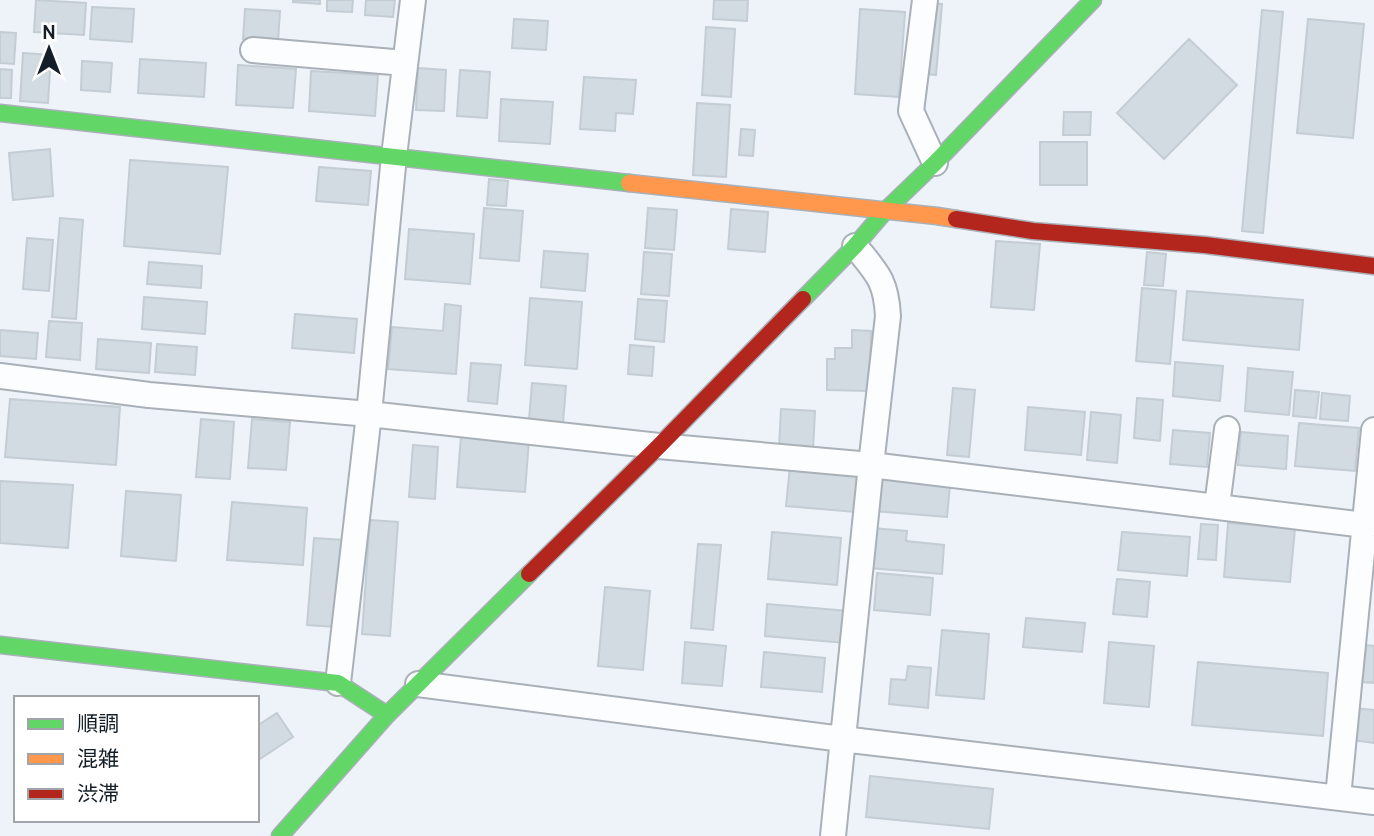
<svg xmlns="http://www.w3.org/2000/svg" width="1374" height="836" font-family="Cabin,'Noto Sans JP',sans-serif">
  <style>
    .building { fill: #d1dbe1; stroke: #c3cdd3; stroke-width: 2 }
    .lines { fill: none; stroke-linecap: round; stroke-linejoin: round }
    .street-casing { stroke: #a9b0b8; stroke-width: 28 }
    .fast-casing { stroke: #a9b0b8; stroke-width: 19 }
    .slow-casing { stroke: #a9b0b8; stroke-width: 19 }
    .jam-casing { stroke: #a9b0b8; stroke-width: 19 }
    .street { stroke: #fcfdfe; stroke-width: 24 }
    .fast { stroke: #63d668; stroke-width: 16 }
    .slow { stroke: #ff974d; stroke-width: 16 }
    .jam { stroke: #b3261e; stroke-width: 16 }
  </style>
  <rect width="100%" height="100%" fill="#edf3f9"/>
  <path class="building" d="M36,0L86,3L84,35L34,32Z
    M293,0H320V4L293,2Z
    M327,0H353L352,12L327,11Z
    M366,0H395L393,17L365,15Z
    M714,0H748L747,21L713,19Z
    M930,3L942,4L936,75L924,74Z
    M92,7L134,9L132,42L90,39Z
    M245,9L280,11L278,42L243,39Z
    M860,9L905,12L899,97L855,94Z
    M1262,10L1283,12L1263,233L1242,231Z
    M514,19L548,21L546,50L512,48Z
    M1308,19L1364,24L1353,138L1297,133Z
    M706,27L735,29L731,97L702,95Z
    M0,32L16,33L14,64L0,63Z
    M1189,39L1237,85L1164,159L1117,113Z
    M23,53L51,55L48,103L20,101Z
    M140,59L206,63L204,97L138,93Z
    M82,61L112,63L110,92L81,90Z
    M238,65L296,69L293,108L236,105Z
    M418,68L446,70L444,111L416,110Z
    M0,69L12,70L11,98H0Z
    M460,70L490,72L487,118L457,116Z
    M311,71L378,75L375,116L309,111Z
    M584,77L636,80L633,114L616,113L615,131L580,129Z
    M501,99L553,102L550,144L499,141Z
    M697,103L730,105L726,177L693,175Z
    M1064,112H1091L1090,135H1063Z
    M741,129L755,130L753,156L739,155Z
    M1040,142H1087V185H1040Z
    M50,149L53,196L13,200L9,153Z
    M130,160L228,167L220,254L124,246Z
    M319,167L371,171L368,205L316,201Z
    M489,179L508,181L506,206L487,205Z
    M484,208L523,211L519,261L480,258Z
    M648,208L677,210L674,250L645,248Z
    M731,209L768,212L765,252L728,249Z
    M60,218L83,220L76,319L52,317Z
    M409,229L474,234L470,284L405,279Z
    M27,238L53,240L49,291L23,289Z
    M996,241L1040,244L1034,310L991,307Z
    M544,251L588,254L585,291L541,287Z
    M644,252L672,254L669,296L641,294Z
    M1147,252L1166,254L1163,286L1144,285Z
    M149,262L202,266L201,288L147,284Z
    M1142,288L1176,291L1170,364L1136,361Z
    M1187,291L1303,300L1299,350L1183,340Z
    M144,297L207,302L205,334L142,329Z
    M530,298L582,302L577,369L525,365Z
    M638,299L667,301L664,342L635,339Z
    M445,304L461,306L456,374L388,369L392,327L443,331Z
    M295,314L357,319L354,353L292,348Z
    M49,321L82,323L80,360L46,357Z
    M0,330L38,333L36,359L0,356Z
    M852,330L871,331L869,391L827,390V359H835V348H852Z
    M98,339L151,343L149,373L96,369Z
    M157,344L197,347L195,375L155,372Z
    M630,345L654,347L652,376L628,374Z
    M1175,362L1223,366L1220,401L1173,396Z
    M471,363L501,365L497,404L468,401Z
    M1248,368L1293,372L1289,415L1245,411Z
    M532,383L566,386L563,423L529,420Z
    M953,388L975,390L969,457L947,455Z
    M1295,390L1319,392L1316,418L1293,416Z
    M1322,393L1350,396L1348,421L1320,419Z
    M1137,398L1163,400L1160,441L1134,438Z
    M10,399L120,407L116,465L5,457Z
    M1028,407L1085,412L1081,455L1025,450Z
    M781,409L815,411L813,450L779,448Z
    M1091,412L1121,415L1117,463L1087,460Z
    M201,419L234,422L230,479L196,477Z
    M252,419L290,422L286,470L248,468Z
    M1299,423L1359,428L1355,471L1295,466Z
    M1173,430L1210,433L1207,467L1170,464Z
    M1241,432L1288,436L1286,469L1238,465Z
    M461,436L529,440L525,492L457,487Z
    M413,445L438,447L435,499L409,497Z
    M790,466L859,472L855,512L786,506Z
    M877,478L950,485L947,517L874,511Z
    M0,481L73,485L68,548L0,543Z
    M126,491L181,495L176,561L121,556Z
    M232,502L307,508L303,565L227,560Z
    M370,520L398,522L390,636L362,634Z
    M1228,523L1295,528L1290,582L1224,577Z
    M1201,524L1218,525L1216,560L1198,559Z
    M872,528L907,531L906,541L944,545L942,574L869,568Z
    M772,532L841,538L837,585L768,579Z
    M1122,532L1190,537L1187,576L1118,570Z
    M314,538L344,540L337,627L307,625Z
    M698,544L721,545L713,630L691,628Z
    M877,573L933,578L930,615L874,610Z
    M1117,579L1150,582L1147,617L1113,614Z
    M605,587L650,591L643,670L598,666Z
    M767,604L848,611L845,643L765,636Z
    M1026,618L1085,623L1082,652L1023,647Z
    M942,630L989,634L984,699L936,695Z
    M685,642L726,646L722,686L682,683Z
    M1109,642L1154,646L1149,707L1104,703Z
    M1366,645L1374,646V683L1362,682Z
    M764,652L825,658L822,692L761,687Z
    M1198,662L1328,673L1323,736L1192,725Z
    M908,666L931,668L928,708L889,704L891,679L906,680Z
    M1355,708L1374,710V743L1352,740Z
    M277,713L293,737L257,761V726Z
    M870,776L993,789L989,829L866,817Z"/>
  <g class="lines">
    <defs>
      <path id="street" d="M925,0L911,111L935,163
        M253,50L405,63
        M0,376L149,395L369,414L659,446L871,465L1365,525L1374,523
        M1217,506L1227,429
        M338,683L369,414L394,156L413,0
        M418,684L842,739L1374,802
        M1338,797L1374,430
        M833,836L871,465L888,316C886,280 877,273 855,246"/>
      <path id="fast" d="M0,113L629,183
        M803,299L855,246L885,211L935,163L1093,0
        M0,645L338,683L387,715
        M280,836L387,715L529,574"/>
      <path id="slow" d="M629,183L937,216L956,219"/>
      <path id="jam" d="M956,219L1033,231L1205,245L1374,266
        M529,574L659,446L803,299"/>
    </defs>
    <use href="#street" class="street-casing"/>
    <use href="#fast" class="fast-casing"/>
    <use href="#slow" class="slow-casing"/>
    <use href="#jam" class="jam-casing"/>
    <use href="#street" class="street"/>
    <use href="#fast" class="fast"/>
    <use href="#slow" class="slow"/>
    <use href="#jam" class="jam"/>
  </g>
  <rect x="14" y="696" width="245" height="126" fill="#ffffff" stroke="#a1a5a9" stroke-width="2"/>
  <rect x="28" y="719" width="35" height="10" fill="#63d668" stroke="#a1a5a9" stroke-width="2"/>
  <text x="77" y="731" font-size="21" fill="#141e28">順調</text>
  <rect x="28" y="754" width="35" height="10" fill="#ff974d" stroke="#a1a5a9" stroke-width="2"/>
  <text x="77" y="766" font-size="21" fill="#141e28">混雑</text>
  <rect x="28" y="789" width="35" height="10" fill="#b3261e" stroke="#a1a5a9" stroke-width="2"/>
  <text x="77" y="801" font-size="21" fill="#141e28">渋滞</text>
  <g transform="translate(49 49)" stroke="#ffffff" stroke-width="5" paint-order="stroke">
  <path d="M0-5L12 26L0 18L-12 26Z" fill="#141e28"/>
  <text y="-10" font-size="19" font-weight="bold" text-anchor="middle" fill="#141e28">N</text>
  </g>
</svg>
